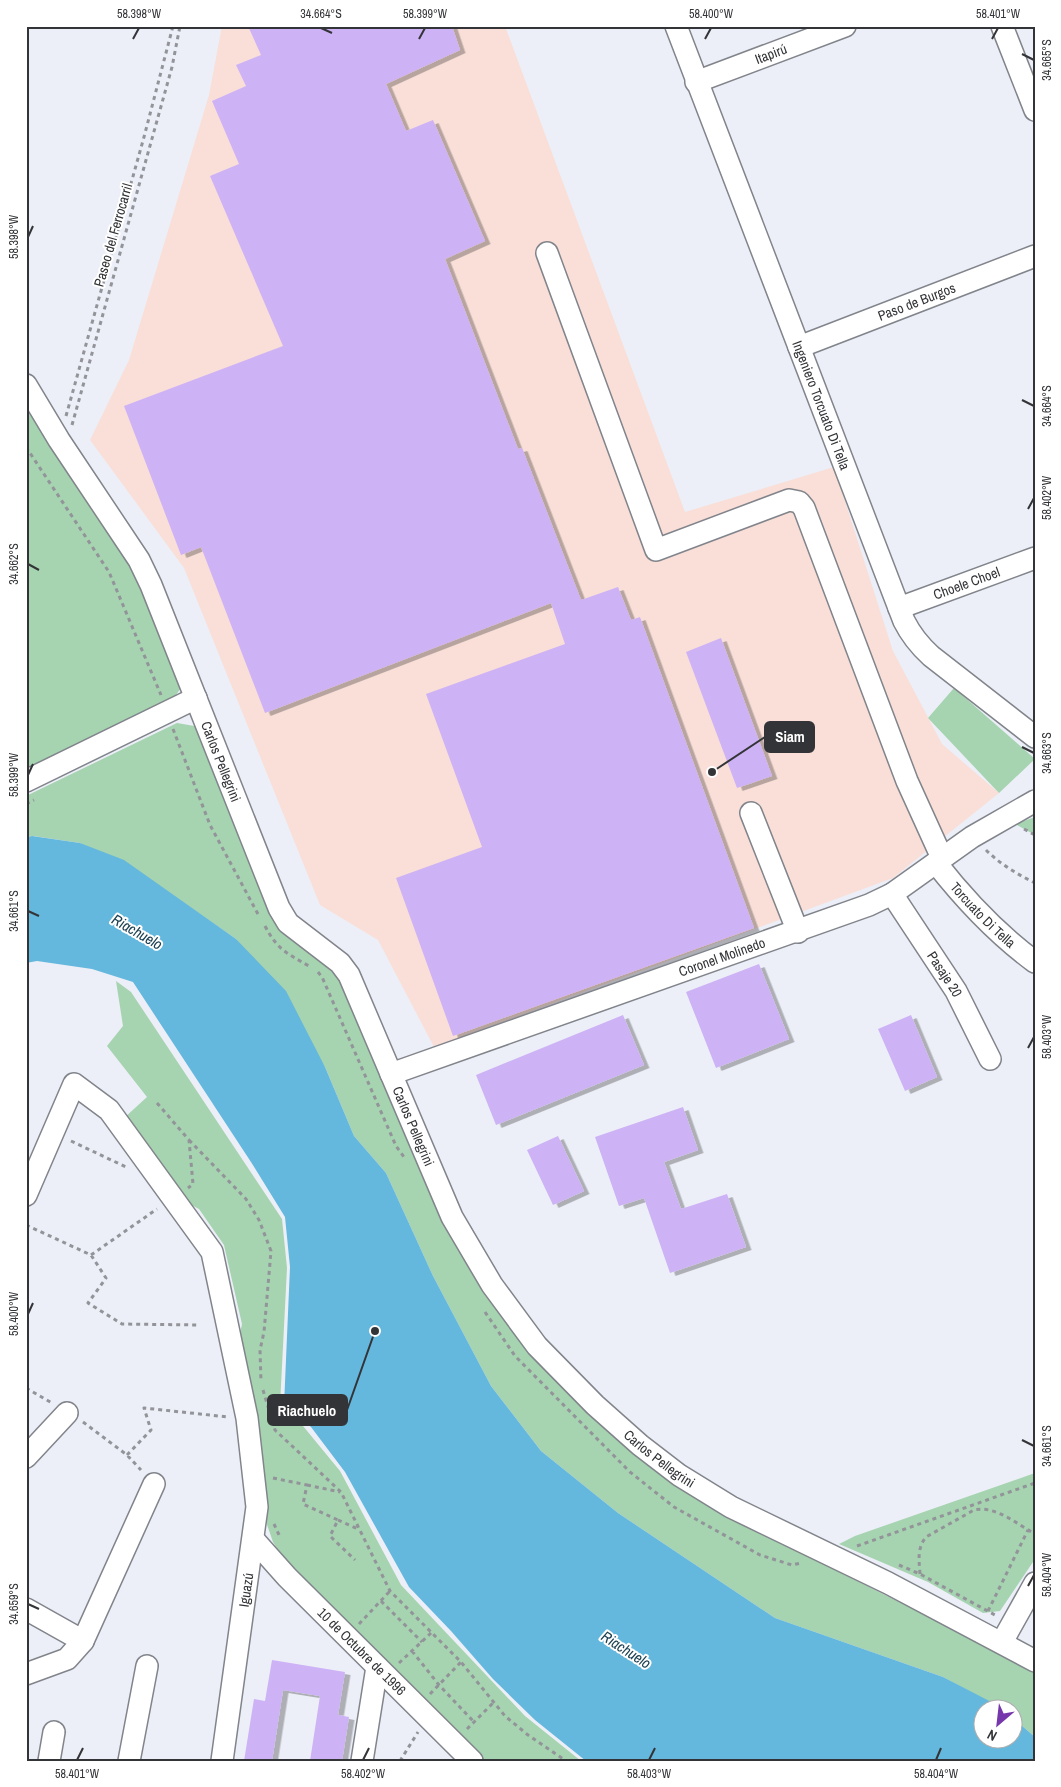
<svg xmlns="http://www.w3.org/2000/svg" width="1061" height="1787" font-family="'Archivo Narrow',sans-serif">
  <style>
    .industrial { fill: #f9dfd8 }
    .green { fill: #a6d3b0 }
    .water { fill: #64b7dd }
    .building { fill: #ceb2f6; filter: url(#shadow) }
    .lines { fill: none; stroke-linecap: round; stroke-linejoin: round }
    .minor-casing { stroke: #81848b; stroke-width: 24 }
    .path { stroke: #929499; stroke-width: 3; stroke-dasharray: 4 4; stroke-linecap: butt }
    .minor { stroke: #fff; stroke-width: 21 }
    .ticks { fill: none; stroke: #333437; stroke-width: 2 }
    .labels { text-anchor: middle; stroke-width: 4; stroke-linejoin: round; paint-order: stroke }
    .street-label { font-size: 14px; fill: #333437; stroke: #fff }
    .water-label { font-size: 15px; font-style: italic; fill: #1b4051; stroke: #fff }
    .leader { fill: none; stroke: #333437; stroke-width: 2 }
    .callout-dot { fill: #333437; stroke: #fff; stroke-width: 2 }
    .callout { fill: #333437; stroke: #333437; stroke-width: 2 }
    .callout-label { font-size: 15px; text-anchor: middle; font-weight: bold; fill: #fff }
    .neatline { fill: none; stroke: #333437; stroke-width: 2 }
    .ticks-label { font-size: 12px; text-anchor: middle; fill: #333437 }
  </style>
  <defs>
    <filter id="shadow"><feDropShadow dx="5.5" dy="3" stdDeviation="0" flood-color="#0004"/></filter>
  </defs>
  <rect width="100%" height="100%" fill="#eceff7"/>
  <path class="industrial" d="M222,26H505L685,512L834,467L893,651L942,744L999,793L893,878L434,1047L378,940L320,905L184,568L90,440L129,360L209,95Z"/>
  <path class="green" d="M26,407L49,445L94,506L134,570L183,685L171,702L26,771Z
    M954,688L1035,759L999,793L928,718Z
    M177,723L200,727L264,890L336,968L449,1221L532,1347L751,1528L951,1628L1035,1673V1737L1014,1719V1710L1002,1709L943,1677L775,1618L618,1513L541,1451L491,1386L433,1276L386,1173L354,1136L325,1067L236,939L181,901L80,843L33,836L26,838V796Z
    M1035,817V835L1015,824Z
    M116,981L131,992L282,1219L287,1268L280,1405L303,1426L340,1471L401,1585L525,1716L581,1761H480L280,1553L273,1542L264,1516L239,1339L242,1324L224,1245L199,1209L182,1200L123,1119L147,1097L107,1046L123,1026Z
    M1035,1473V1559L1000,1611L983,1613L928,1582L839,1544L855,1536Z"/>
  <path class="water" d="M32,836L80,843L124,860L236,939L286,991L325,1067L354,1136L386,1173L433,1276L491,1386L541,1451L618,1513L775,1618L943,1677L997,1705L1002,1709L984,1710V1740H1014V1719L1035,1737V1761H586L535,1720L493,1679L451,1631L409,1587L345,1472L311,1427L284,1406L290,1267L285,1217L251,1162L133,982L92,969L37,961L26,963V838Z"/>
  <path class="building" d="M248,26H452L460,50L386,84L406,131L433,120L485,241L445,259L518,449L522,448L581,600L618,587L631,620L640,617L754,928L453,1036L396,878L482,847L426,694L565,644L551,603L265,713L201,547L181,555L124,406L283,346L210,176L239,164L212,101L246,86L236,65L261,55Z
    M721,638L772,776L737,788L686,652Z
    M759,964L789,1039L716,1068L686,992Z
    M623,1015L644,1065L496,1125L476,1075Z
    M911,1015L937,1077L905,1091L878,1029Z
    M683,1107L698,1150L664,1162L681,1209L727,1194L746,1247L670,1273L644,1198L619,1206L595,1137Z
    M558,1136L584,1191L553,1205L527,1150Z
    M272,1660L345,1672L338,1715L349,1717L342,1761H310L320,1696L283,1690L272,1761H244L254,1699L265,1701Z"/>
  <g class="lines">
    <defs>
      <g id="minor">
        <path id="s1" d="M676,26L904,621C911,635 919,645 931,656L1035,737"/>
        <path d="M1002,26L1035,110"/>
        <path id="s2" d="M696,82L845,26"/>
        <path d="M547,253L656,550L789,500L799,502L804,508L907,781L942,858"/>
        <path id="s3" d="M799,347L1035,256"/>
        <path id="s4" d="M26,385L59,440L139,560L151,585L279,908L288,923L340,963L349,975L452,1217L492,1285L537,1346L595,1405L640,1445L679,1475L731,1507L888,1583L1035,1661"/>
        <path id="s5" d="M899,608L1035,558"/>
        <path d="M26,781L196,698"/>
        <path d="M751,813L798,932"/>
        <path id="s6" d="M936,863C965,900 997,934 1035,962"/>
        <path id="s7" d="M892,894L956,991L990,1059"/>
        <path id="s8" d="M391,1074L869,905L892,894L972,837L1035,801"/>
        <path d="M26,1195L74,1084L109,1110L212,1252L247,1418L257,1507L222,1761"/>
        <path d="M26,1457L67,1413"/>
        <path id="s9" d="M254,1540L287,1577L472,1761"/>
        <path d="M26,1609L83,1641"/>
        <path d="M1002,1642L1035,1583"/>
        <path d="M26,1674L67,1659L83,1641L154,1484"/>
        <path d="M49,1761L54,1732"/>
        <path d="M129,1761L147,1666"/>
        <path d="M362,1761L377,1667"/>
      </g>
    </defs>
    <use href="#minor" class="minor-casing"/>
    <path class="path" d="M66,416L144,137L173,26
      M72,425L172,67L180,26
      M26,447L109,572L161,695
      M173,729L210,825L259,916
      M26,804L34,800
      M1024,829L1035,835
      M986,850C1000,864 1017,874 1035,883
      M265,926C277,949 286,953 309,966
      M318,972L322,977L396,1146L404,1157
      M157,1103L189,1140L193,1184L188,1188
      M189,1140L246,1199L259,1220L271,1251L264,1332L260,1350L261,1382
      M71,1141L126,1167
      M26,1225L91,1255L106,1278L88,1303L122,1324L200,1325
      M91,1255L157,1209
      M485,1312L515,1356L630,1472L674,1507L760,1555L792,1565L801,1563
      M26,1388L52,1403
      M263,1390L275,1430L341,1492L390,1591L461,1662L505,1716L528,1735L566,1761
      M83,1422L127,1455L141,1470
      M127,1455L151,1430L144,1408L228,1417
      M273,1478L307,1485L303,1504L338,1520L330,1536L355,1560
      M307,1485L340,1492
      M338,1520L358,1529
      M274,1524L280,1537
      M857,1546L1035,1483
      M899,1565L920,1574L995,1615
      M920,1574C919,1560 917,1548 926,1537L974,1510C995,1505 1017,1524 1035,1534
      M381,1601L422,1642
      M988,1611L1028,1530
      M359,1624L390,1591
      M412,1651L439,1685L474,1722
      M399,1663L431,1633
      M430,1694L461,1662
      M467,1729L493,1703
      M400,1761L418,1732"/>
    <use href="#minor" class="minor"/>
  </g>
  <path class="ticks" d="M321,28L332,33M133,39L139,28M419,39L425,28M705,39L711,28M992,39L998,28M1022,54L1034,60M28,237L33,226M1022,400L1034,406M1028,509L1034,498M28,564L39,570M1022,747L1034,753M28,775L33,764M28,911L39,916M1028,1048L1034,1037M28,1314L33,1303M1022,1440L1034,1446M1028,1586L1034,1575M28,1604L39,1609M77,1760L83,1748M363,1760L369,1748M649,1760L655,1748M936,1760L941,1748"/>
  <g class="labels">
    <g class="street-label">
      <text dy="5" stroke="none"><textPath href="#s2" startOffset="80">Itapirú</textPath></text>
      <text transform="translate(113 235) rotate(-74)" y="5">Paseo del Ferrocarril</text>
      <text dy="5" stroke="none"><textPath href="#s3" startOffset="126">Paso de Burgos</textPath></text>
      <text dy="5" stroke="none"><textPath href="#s1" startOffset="406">Ingeniero Torcuato Di Tella</textPath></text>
      <text dy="5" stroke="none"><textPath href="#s5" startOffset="72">Choele Choel</textPath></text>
      <text dy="5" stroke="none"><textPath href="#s4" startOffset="426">Carlos Pellegrini</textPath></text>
      <text dy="5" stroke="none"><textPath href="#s6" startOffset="70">Torcuato Di Tella</textPath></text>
      <text dy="5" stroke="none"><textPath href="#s8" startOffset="351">Coronel Molinedo</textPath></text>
      <text dy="5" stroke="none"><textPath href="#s7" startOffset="96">Pasaje 20</textPath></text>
      <text dy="5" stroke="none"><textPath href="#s4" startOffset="846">Carlos Pellegrini</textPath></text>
      <text dy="5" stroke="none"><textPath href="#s4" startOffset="1266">Carlos Pellegrini</textPath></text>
      <text transform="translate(246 1590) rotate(-82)" y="5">Iguazú</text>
      <text dy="5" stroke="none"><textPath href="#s9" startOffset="155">10 de Octubre de 1996</textPath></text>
    </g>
    <g class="water-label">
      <text transform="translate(137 932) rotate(30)" y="5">Riachuelo</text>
      <text transform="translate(626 1650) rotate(33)" y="5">Riachuelo</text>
    </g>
  </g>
  <path class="leader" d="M712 772L765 737M375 1331L347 1410"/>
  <g class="callout-dot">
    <circle cx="712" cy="772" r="5"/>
    <circle cx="375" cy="1331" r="5"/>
  </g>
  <g class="callout">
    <rect x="765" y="722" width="49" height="30" rx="5"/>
    <rect x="268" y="1395" width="79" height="30" rx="5"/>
  </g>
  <g class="callout-label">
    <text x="790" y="742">Siam</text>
    <text x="307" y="1416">Riachuelo</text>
  </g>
  <rect width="1061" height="1787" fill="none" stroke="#ffffff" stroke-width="55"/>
  <g transform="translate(998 1724) rotate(208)"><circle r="24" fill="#ffffff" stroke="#adaeaf"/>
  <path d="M0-4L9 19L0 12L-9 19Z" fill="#7637ac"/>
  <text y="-8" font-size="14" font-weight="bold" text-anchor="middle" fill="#333437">N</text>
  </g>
  <rect x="28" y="28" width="1006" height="1732" class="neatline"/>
  <g class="ticks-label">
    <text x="139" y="18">58.398°W</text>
    <text x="321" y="18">34.664°S</text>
    <text x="425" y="18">58.399°W</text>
    <text x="711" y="18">58.400°W</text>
    <text x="998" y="18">58.401°W</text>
    <text transform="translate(1047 60) rotate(-90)" y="4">34.665°S</text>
    <text transform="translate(14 237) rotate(-90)" y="4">58.398°W</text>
    <text transform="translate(1047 406) rotate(-90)" y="4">34.664°S</text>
    <text transform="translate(1047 498) rotate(-90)" y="4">58.402°W</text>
    <text transform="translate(14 564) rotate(-90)" y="4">34.662°S</text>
    <text transform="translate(1047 753) rotate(-90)" y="4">34.663°S</text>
    <text transform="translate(14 775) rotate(-90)" y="4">58.399°W</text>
    <text transform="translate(14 911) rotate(-90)" y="4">34.661°S</text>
    <text transform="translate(1047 1037) rotate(-90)" y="4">58.403°W</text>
    <text transform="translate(14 1314) rotate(-90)" y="4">58.400°W</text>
    <text transform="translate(1047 1446) rotate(-90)" y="4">34.661°S</text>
    <text transform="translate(1047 1575) rotate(-90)" y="4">58.404°W</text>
    <text transform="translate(14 1604) rotate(-90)" y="4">34.659°S</text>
    <text x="77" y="1778">58.401°W</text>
    <text x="363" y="1778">58.402°W</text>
    <text x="649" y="1778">58.403°W</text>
    <text x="936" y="1778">58.404°W</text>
  </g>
</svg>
